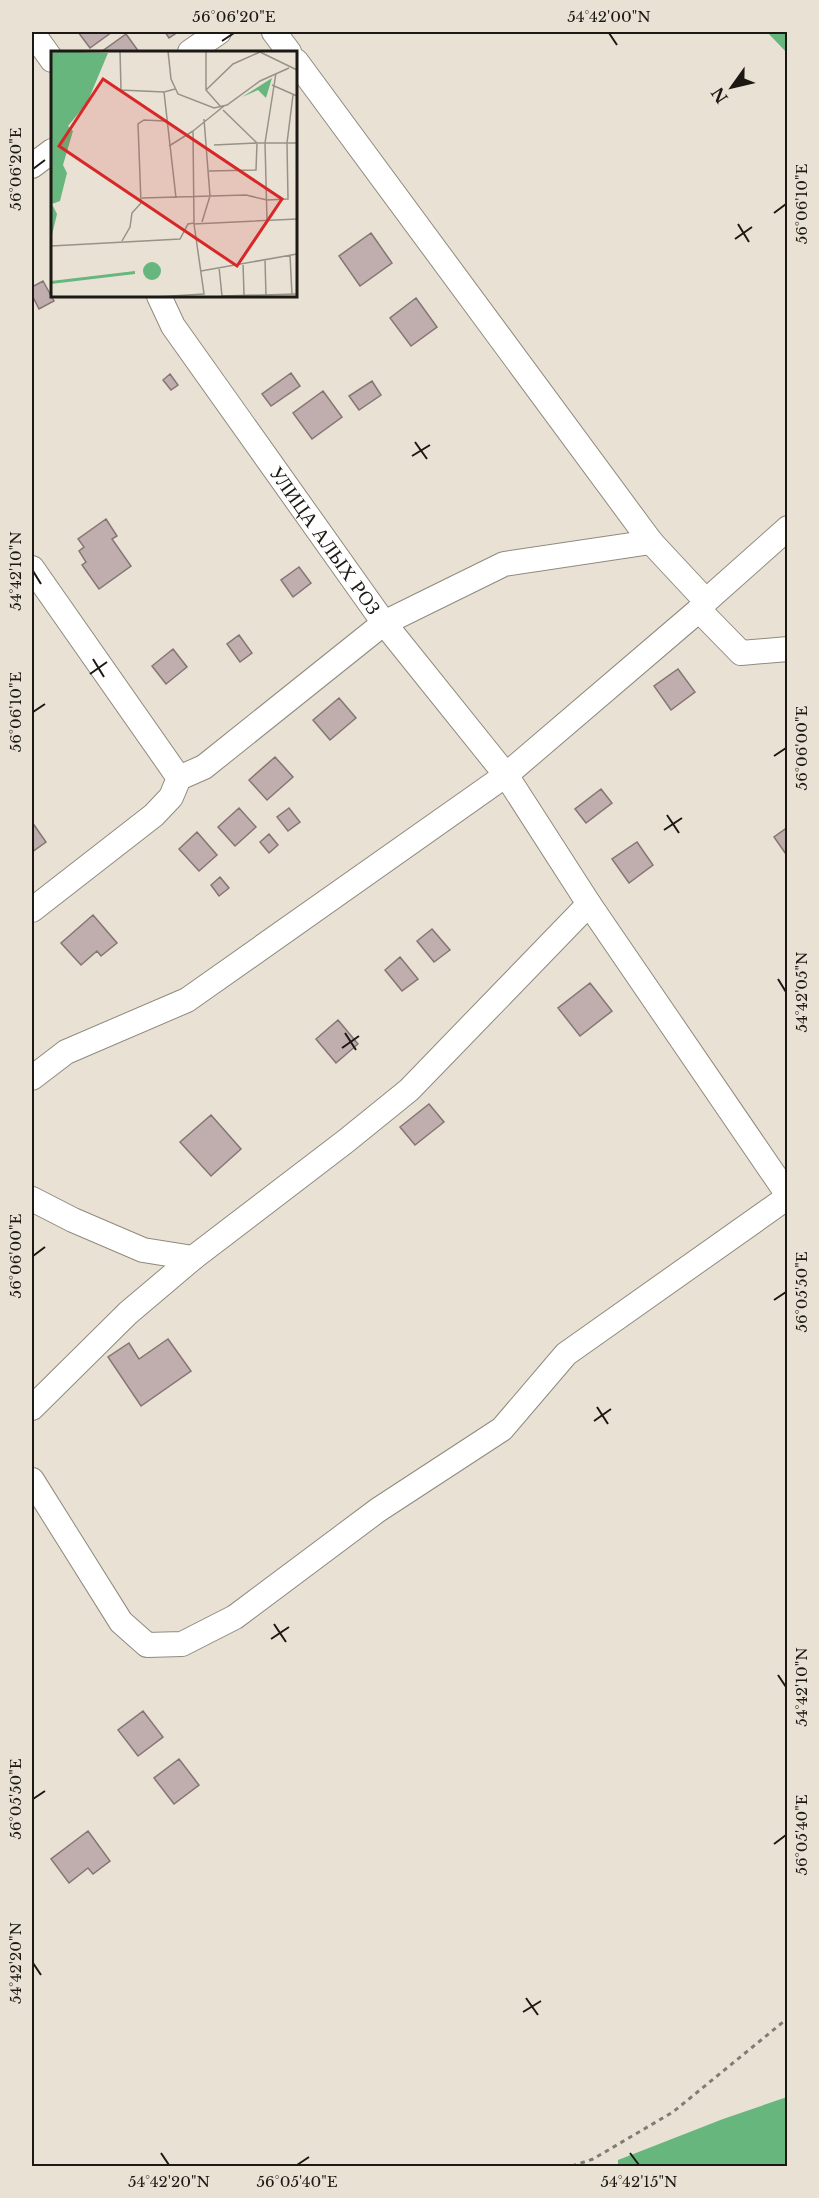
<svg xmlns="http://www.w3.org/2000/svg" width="819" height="2198" font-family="'Libre Baskerville',serif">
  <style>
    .forest { fill: #67b67d }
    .building { fill: #bfaead; stroke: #857574; stroke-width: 1.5 }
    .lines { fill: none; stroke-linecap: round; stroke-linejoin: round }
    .minor-casing { stroke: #908a7e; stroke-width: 26 }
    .path { stroke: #817c73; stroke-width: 3; stroke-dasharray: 4.5 4.5; stroke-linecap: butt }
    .minor { stroke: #fff; stroke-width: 24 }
    .ticks { fill: none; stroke: #1c1915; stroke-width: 2 }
    .labels { text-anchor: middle; stroke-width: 6; stroke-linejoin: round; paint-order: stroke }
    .street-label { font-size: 20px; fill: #1c1915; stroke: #e9e2d4 }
    .inset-road { fill: none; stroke: #979288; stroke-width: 1.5 }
    .view { fill: #d62828; fill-opacity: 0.15; stroke: #d62828; stroke-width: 3 }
    .inset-edge { fill: none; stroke: #1c1915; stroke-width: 3 }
    .neatline { fill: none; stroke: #1c1915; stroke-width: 2 }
    .ticks-label { font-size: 15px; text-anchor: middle; fill: #1c1915 }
  </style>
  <rect width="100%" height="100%" fill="#e9e2d4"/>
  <path class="forest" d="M767,32H787V53Z
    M787,2097V2166H618V2160L723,2119Z"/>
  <path class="building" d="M78,32H112L90,48Z
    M165,32H178L169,38Z
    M126,34L139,52H101Z
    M371,233L392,263L360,286L339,256Z
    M43,281L54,301L39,309L32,295V287Z
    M416,298L437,327L411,346L390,318Z
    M291,373L300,386L271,406L262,394Z
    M170,374L178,385L171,390L163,380Z
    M372,381L381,395L359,410L349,396Z
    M323,391L342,417L312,439L293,413Z
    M106,519L117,536L112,539L131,566L99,589L82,565L86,562L79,551L84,547L78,539Z
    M299,567L311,583L293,597L281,580Z
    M239,635L252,653L240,662L227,644Z
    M173,649L187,667L166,684L152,666Z
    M678,669L695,692L671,710L654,686Z
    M339,698L356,718L330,740L313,720Z
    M275,757L293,777L267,800L249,780Z
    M601,789L612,803L586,823L575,809Z
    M239,808L256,827L235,846L218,827Z
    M289,808L300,822L288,831L277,817Z
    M32,822L46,842L32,852Z
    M788,827V857L774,837Z
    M197,832L217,855L199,871L179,849Z
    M269,834L278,845L269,853L260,842Z
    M637,842L653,865L629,883L612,859Z
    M220,877L229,888L219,896L211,885Z
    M93,915L117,943L101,956L97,951L81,965L61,943Z
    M432,929L450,950L434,962L417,941Z
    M400,957L418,979L402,991L385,970Z
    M590,983L612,1011L580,1036L558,1008Z
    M338,1020L358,1044L336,1063L316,1039Z
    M429,1104L444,1122L415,1145L400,1127Z
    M211,1115L241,1149L211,1176L180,1142Z
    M168,1339L191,1371L141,1406L108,1357L129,1343L139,1359Z
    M143,1711L163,1737L138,1756L118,1730Z
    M179,1759L199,1785L174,1804L154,1778Z
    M88,1831L110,1861L93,1874L88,1868L69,1883L51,1859Z"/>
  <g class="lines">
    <defs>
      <g id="minor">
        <path d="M32,32L52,60"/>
        <path d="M274,32L289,52"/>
        <path d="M190,52L219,32"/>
        <path d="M32,166L52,151"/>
        <path id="s1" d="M159,296L173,326L384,623L506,775L589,904L788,1195"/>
        <path d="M32,568L179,778"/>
        <path d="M706,601L788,528"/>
        <path d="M699,610L741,653L788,649"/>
        <path d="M32,910L154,815L171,797L179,778L204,767L384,623L504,564L651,542"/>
        <path d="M32,1078L66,1052L187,1000L506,775L699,610L706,601L651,542L296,61"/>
        <path d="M32,1199L73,1220L143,1250L193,1258"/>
        <path d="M32,1408L128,1313L193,1258L346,1141L409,1090L589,904"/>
        <path d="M32,1480L121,1622L147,1645L182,1644L235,1617L378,1510L502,1429L566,1354L788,1197"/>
      </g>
    </defs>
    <use href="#minor" class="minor-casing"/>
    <path class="path" d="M572,2166L593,2159L673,2112L788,2018"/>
    <use href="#minor" class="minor"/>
  </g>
  <path class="ticks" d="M609,33L617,45M222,41L234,33M33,169L45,160M774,213L786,204M738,224L749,242M735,239L752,227M415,442L427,459M412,456L430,445M33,571L41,584M93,659L104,677M90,674L107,662M33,712L45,704M774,756L786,748M667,815L679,833M664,830L682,818M778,979L786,992M345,1033L356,1050M342,1048L359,1036M33,1256L45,1247M774,1300L786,1292M597,1407L608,1424M594,1421L611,1409M274,1624L286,1642M271,1639L289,1627M778,1675L786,1687M33,1799L45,1791M774,1844L786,1835M33,1963L41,1975M526,1998L538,2015M523,2012L541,2001M161,2153L169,2165M630,2153L639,2165M297,2165L309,2157"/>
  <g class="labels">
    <g class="street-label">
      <text dy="7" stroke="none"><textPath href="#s1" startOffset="296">УЛИЦА АЛЫХ РОЗ</textPath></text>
    </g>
  </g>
  <g transform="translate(51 51)">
    <rect width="246" height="246" fill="#e9e2d4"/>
    <path d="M0,0L57,2L36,52L17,75L22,80L12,114L16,122L9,150L1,153L6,163L0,188ZM221,27L215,47L207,39L191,46ZM92 220a9 9 0 1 1 18 0a9 9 0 1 1-18 0ZM84,220V223L0,233V230Z" fill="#67b67d"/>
    <path class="inset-road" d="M69,0L70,39L113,41M117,0L120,28L127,43L163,57L176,54L209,30L238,17M155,0V39L170,56M209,1L246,19M221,34L246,45M124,38L113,41L125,147M155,39L182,13L209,1M173,55L142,80L143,173L246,168M163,94L206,92L172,59M118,95L142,80M158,120L205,119L206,92H246M91,147L195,144L216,149L237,148L236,92L242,44M216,169L214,92L225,22M151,171L159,145L153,68M71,190L79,176L81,162L90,152L87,73L93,69L114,70M0,195L129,188L137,173L143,172M239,204L241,244M214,209L215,245M192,212L193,244M168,216L171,245L246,243M150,220L246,203M104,246L153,243L143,173"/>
    <path class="view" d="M52,28L231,148L186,215L8,95Z"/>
    <rect width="246" height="246" class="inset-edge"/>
  </g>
  <rect width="819" height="2198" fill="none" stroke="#e9e2d4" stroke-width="66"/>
  <g transform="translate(732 87) rotate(236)" stroke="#e9e2d4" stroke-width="4.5" paint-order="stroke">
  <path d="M0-4.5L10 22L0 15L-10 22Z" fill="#1c1915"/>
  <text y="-9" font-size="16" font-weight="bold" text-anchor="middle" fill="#1c1915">N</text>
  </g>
  <rect x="33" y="33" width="753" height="2132" class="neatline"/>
  <g class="ticks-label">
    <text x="234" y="22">56°06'20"E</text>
    <text x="609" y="22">54°42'00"N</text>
    <text transform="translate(16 169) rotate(-90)" y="5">56°06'20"E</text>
    <text transform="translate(802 204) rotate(-90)" y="5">56°06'10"E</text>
    <text transform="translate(16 571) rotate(-90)" y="5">54°42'10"N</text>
    <text transform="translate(16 712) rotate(-90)" y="5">56°06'10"E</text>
    <text transform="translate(802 748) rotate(-90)" y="5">56°06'00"E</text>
    <text transform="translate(802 992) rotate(-90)" y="5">54°42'05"N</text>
    <text transform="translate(16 1256) rotate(-90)" y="5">56°06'00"E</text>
    <text transform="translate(802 1292) rotate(-90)" y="5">56°05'50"E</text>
    <text transform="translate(802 1687) rotate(-90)" y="5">54°42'10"N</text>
    <text transform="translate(16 1799) rotate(-90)" y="5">56°05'50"E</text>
    <text transform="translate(802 1835) rotate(-90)" y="5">56°05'40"E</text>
    <text transform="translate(16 1963) rotate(-90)" y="5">54°42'20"N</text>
    <text x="169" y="2187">54°42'20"N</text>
    <text x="297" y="2187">56°05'40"E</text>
    <text x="639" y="2187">54°42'15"N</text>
  </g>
</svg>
